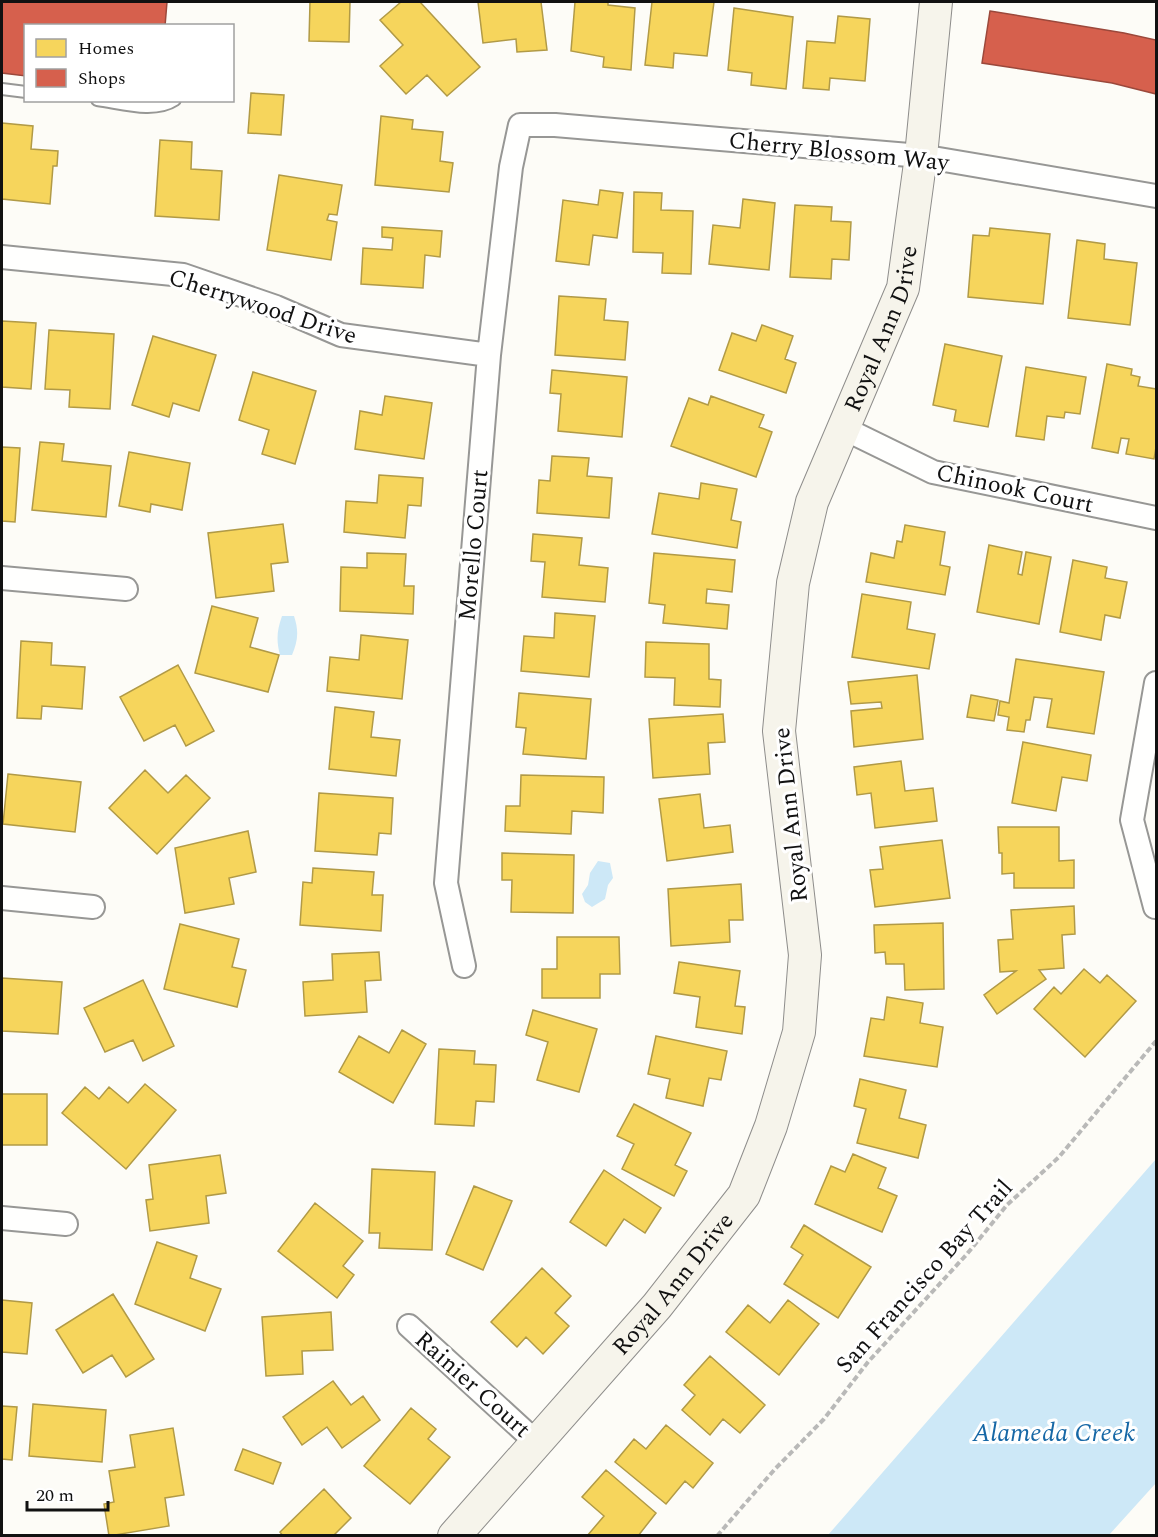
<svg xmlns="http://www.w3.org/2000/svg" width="1158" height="1537" font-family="Spectral,serif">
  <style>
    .water { fill: #cde8f7 }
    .homes { fill: #f6d55c; stroke: #b19a46; stroke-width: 1.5 }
    .shops { fill: #d6604d; stroke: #9b483b; stroke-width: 1.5 }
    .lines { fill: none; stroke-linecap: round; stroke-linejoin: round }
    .lane-casing { stroke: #979795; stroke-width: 14 }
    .street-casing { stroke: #979795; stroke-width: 26 }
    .secondary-casing { stroke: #8e8d8b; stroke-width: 34 }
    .path { stroke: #b9b9b8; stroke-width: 4; stroke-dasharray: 6 3; stroke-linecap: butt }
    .lane { stroke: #fffffe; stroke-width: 10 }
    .street { stroke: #fffffe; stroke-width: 22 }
    .secondary { stroke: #f6f4eb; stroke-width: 32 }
    .labels { text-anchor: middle; stroke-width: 6; stroke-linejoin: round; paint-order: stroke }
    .street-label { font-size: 24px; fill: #111; stroke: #fff }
    .water-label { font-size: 26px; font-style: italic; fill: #1768a6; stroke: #fff }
  </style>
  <rect width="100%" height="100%" fill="#fdfcf7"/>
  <path class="water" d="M282,616H294C299,631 298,641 292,655H280C276,640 277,630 282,616Z
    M598,861L610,863L613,878L608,885L605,899L592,907L585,902L582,894L588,885L590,873Z
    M1156,1159V1483L1109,1535H828Z"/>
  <path class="homes" d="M310,2H350L349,42L309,41Z
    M401,2H420L480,67L447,96L427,75L406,94L380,66L403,45L380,20Z
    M478,2H541L547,50L517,52L516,39L483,43Z
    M575,2H608V5L635,8L631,70L603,67L604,57L571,51Z
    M652,2H714L707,56L674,53L673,68L645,65Z
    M734,8L793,17L786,89L751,85L752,73L728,70Z
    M838,16L870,19L865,81L830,78L829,90L803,88L807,41L835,43Z
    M251,93L284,95L281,135L248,133Z
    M381,116L413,120L412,129L443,132L440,161L453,163L449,192L375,185Z
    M2,123L33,126L31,149L58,151L57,166H53L50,204L2,199Z
    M160,140L192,142L191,169L222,171L219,220L155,216Z
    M279,175L342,185L337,215L329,214L327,220L337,222L331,260L267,250Z
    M600,190L623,193L617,238L593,235L589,265L556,261L563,200L598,205Z
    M634,192L662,193L661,210L693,211L691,274L662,273L663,253L633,252Z
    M743,199L775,203L769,270L709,264L713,225L740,228Z
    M795,205L832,207L831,221L851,222L849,260L832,259L831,279L790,277Z
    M382,227L442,231L440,257L425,255L423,288L361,284L363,248L392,250L393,238L382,237Z
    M990,228L1050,234L1043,304L968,297L973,235L989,236Z
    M1077,240L1105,244L1104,259L1137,263L1130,325L1068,318Z
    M559,296L606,299L604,320L628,322L625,360L555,355Z
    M2,321L36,323L31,389L2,387Z
    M762,325L793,336L785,359L796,363L786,393L719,370L732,333L756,341Z
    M49,330L114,334L110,409L69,407L70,390L45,389Z
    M153,336L216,355L199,411L173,403L169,417L132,405Z
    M945,344L1002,356L988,427L954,421L956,410L933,405Z
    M1107,364L1132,369L1131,375L1140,377L1138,386L1156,389V447L1154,459L1126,454L1129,439L1121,438L1118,453L1092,448Z
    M1026,367L1086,377L1080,414L1065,412L1064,418L1047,416L1044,440L1016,436Z
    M552,370L627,377L622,437L558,431L561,394L550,393Z
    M253,372L316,391L295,464L262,454L269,430L239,420Z
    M385,396L432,403L424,459L355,449L360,411L382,415Z
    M711,396L764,415L759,427L772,432L756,477L671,446L689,398L708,405Z
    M40,442L64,444L62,461L111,466L106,517L32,510Z
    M2,447L20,448L15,522L2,521Z
    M129,452L190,463L182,510L151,504L150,512L119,506Z
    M552,456L589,458L587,476L612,478L609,518L537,513L539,480L550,481Z
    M379,475L423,478L421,506L408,505L405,538L344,532L346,501L377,503Z
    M701,483L737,489L731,520L741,522L737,548L652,534L659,493L699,499Z
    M283,524L288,562L271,564L274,591L216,598L208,533Z
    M905,525L945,532L940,565L950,567L945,595L866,582L871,553L894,558L897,541L902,542Z
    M533,534L582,538L579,565L608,568L605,602L542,597L545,562L531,561Z
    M989,545L1022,552L1018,574L1022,575L1026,552L1051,557L1039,624L977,612Z
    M367,553L406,554L404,586H414L413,614L340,611L341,567L367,568Z
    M654,553L735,560L732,592L707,589L706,603L729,605L727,629L663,623L665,605L649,603Z
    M1073,560L1107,567L1105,578L1127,582L1120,618L1105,615L1101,640L1060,632Z
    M862,594L911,602L907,629L935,634L929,669L852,657Z
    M212,606L258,618L250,647L279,655L268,692L195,673Z
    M555,613L595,616L589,677L521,671L524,636L554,638Z
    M361,635L408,640L402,699L327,691L330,657L359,660Z
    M21,641L52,643L51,665L85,667L82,709L42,706L41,719L17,718Z
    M646,642L709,644V679L721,680L720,707L674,705L675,678L645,677Z
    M1016,659L1104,672L1094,734L1047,727L1052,699L1034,697L1030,720H1026L1024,732L1007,730L1009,717L998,715L1000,701L1009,703Z
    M178,665L214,731L186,746L175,725L144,741L120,697Z
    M917,675L923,739L854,747L851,711L882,708L881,702L851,704L848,682Z
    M519,693L591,699L586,759L523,754L526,728L516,727Z
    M971,695L998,700L994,721L967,717Z
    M335,707L374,712L371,737L400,740L396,776L329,769Z
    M723,714L725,742L708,743L710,774L653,778L649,719Z
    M1023,742L1091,755L1087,781L1062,777L1056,811L1012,803Z
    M901,761L905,791L933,788L937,821L875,828L871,793L857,795L854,767Z
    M145,770L168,793L186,775L210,798L157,854L109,808Z
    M8,774L81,782L75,832L3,824Z
    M521,775L604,777L603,813L572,811L571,834L505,831L506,806H520Z
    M319,793L393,798L391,834L379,833L377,855L315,851Z
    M700,794L704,828L730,825L733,852L667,861L659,799Z
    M998,827H1059V861L1074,860V888H1014V873L1002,874V853H999Z
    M248,831L256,872L229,878L234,904L185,913L175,848Z
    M942,840L950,898L875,907L870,870L883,869L880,847Z
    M502,853L574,855L573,913L511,912L512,880H502Z
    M313,868L374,872L372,895H383L381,931L300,925L303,882L312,883Z
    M741,884L743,920H729L730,942L671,946L668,889Z
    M1074,906L1075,934L1062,935L1064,968L1039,970L1046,979L997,1014L984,995L1016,971L1000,972L998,940L1013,939L1011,910Z
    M943,923L944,989L905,990L904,964H886L885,952L875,953L874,925Z
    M180,924L239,939L232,967L246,970L237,1007L164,989Z
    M557,937H619L620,974H600V998H542V969H557Z
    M379,952L381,980L365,981L367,1012L305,1016L303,982L333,980L332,954Z
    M679,962L740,971L735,1006L745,1007L742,1034L696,1027L700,997L674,993Z
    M1084,969L1100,983L1107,975L1136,1001L1085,1057L1034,1009L1054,987L1061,994Z
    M2,978L62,982L58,1034L2,1031Z
    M143,980L174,1046L143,1061L133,1040L105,1052L84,1008Z
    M887,997L923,1003L920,1023L943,1027L937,1067L864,1056L871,1018L884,1020Z
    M533,1010L597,1029L579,1092L537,1080L548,1042L526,1035Z
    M402,1030L426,1044L393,1103L339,1072L359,1036L389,1053Z
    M656,1036L727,1051L721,1080L709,1078L703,1106L666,1098L670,1079L648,1074Z
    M439,1049L475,1051L474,1064L496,1065L494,1102L476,1101L474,1126L435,1124Z
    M860,1079L906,1090L899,1118L926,1125L918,1158L857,1143L866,1109L854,1106Z
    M145,1084L176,1110L126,1169L62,1113L85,1087L99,1099L109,1087L128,1103Z
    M2,1094H47V1145H2Z
    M634,1104L691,1133L675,1165L687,1171L674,1196L622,1169L634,1144L617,1136Z
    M853,1154L886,1168L878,1188L897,1196L882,1232L815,1204L831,1166L845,1172Z
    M220,1155L226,1193L206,1196L209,1223L150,1231L146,1200L153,1199L149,1165Z
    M372,1169L435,1172L432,1250L379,1248L380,1233H369Z
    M604,1170L661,1208L645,1233L624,1219L606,1246L570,1222Z
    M474,1186L512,1201L483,1270L446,1254Z
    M315,1203L363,1241L343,1266L354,1275L337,1298L278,1251Z
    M804,1225L871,1267L838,1318L784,1284L803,1255L791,1247Z
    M157,1242L197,1256L190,1278L221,1289L205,1331L135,1304Z
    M542,1268L571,1296L555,1313L569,1326L543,1354L526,1337L517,1347L491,1322Z
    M113,1294L154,1359L126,1377L112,1355L83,1373L56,1330Z
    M2,1300L32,1303L27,1354L2,1352Z
    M788,1300L819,1324L779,1375L726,1332L748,1305L770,1323Z
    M331,1312L333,1350L302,1351L303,1374L266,1376L262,1317Z
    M710,1356L765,1405L740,1433L723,1419L710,1435L682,1410L695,1395L684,1385Z
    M333,1381L351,1405L363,1396L380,1420L342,1448L327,1427L302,1445L283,1417Z
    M33,1404L106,1410L102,1462L29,1456Z
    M2,1406L17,1407L12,1460L2,1459Z
    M411,1408L436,1429L428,1439L450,1457L410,1504L364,1466Z
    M666,1425L713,1463L693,1488L685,1481L666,1504L615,1462L634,1439L646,1449Z
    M173,1428L184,1495L165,1498L169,1526L109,1536L104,1504L114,1502L109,1471L135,1467L130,1435Z
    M243,1449L281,1463L273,1484L235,1470Z
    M606,1470L656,1513L638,1536H587L604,1516L582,1497Z
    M324,1489L351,1518L333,1536H283L280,1532Z"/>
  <path class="shops" d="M2,2H167L165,26H26V76L2,73Z
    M990,11L1124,33L1156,40V94L1112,83L982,63Z"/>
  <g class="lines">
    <defs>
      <path id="lane" d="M2,89L26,92
        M97,100C121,103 154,114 175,100"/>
      <path id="street" d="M2,257L183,275L276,307L341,335L489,355
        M845,429L933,472L1156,518
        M2,578L126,589
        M2,898L93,907
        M1155,907L1132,820L1156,683
        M464,966L446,883L489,355L511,167L520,125H555L921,156L1156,196
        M2,1218L66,1224
        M409,1326L536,1442"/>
      <g id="secondary">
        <path id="s1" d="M454,1536L657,1306L744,1195L771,1126L799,1032L805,955L779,731L793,583L812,502L903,288L921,156L936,2"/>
      </g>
    </defs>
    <use href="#lane" class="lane-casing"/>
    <use href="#street" class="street-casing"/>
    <use href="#secondary" class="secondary-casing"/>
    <path class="path" d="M717,1536L775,1469L824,1419L868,1362L967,1254L1007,1205L1059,1157L1156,1041"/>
    <use href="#lane" class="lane"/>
    <use href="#street" class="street"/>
    <use href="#secondary" class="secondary"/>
  </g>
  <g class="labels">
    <g class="street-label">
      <text transform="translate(839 151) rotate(6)" y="8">Cherry Blossom Way</text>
      <text transform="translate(263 306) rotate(18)" y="8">Cherrywood Drive</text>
      <text dy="8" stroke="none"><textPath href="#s1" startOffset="1342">Royal Ann Drive</textPath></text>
      <text transform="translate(1015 488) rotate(12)" y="8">Chinook Court</text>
      <text transform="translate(473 545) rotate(-85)" y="8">Morello Court</text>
      <text transform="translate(790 815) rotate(-96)" y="8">Royal Ann Drive</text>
      <text transform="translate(924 1276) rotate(-48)" y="8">San Francisco Bay Trail</text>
      <text dy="8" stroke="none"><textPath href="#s1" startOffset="334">Royal Ann Drive</textPath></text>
      <text transform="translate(473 1384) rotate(42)" y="8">Rainier Court</text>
    </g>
    <g class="water-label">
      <text x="1054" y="1441">Alameda Creek</text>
    </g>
  </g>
  <rect width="1158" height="1537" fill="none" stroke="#111111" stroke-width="6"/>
  <rect x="24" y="24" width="210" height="78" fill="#ffffff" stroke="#a0a0a0" stroke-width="1.5"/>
  <rect x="36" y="39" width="30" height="18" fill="#f6d55c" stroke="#a0a0a0" stroke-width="1.5"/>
  <text x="78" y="54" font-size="18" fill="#111111">Homes</text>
  <rect x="36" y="69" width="30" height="18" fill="#d6604d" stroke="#a0a0a0" stroke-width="1.5"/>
  <text x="78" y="84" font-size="18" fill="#111111">Shops</text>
  <path d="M27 1501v9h81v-9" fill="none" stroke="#111111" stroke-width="3"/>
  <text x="36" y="1501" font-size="18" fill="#111111" stroke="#ffffff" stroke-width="4.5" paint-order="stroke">20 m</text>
</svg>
